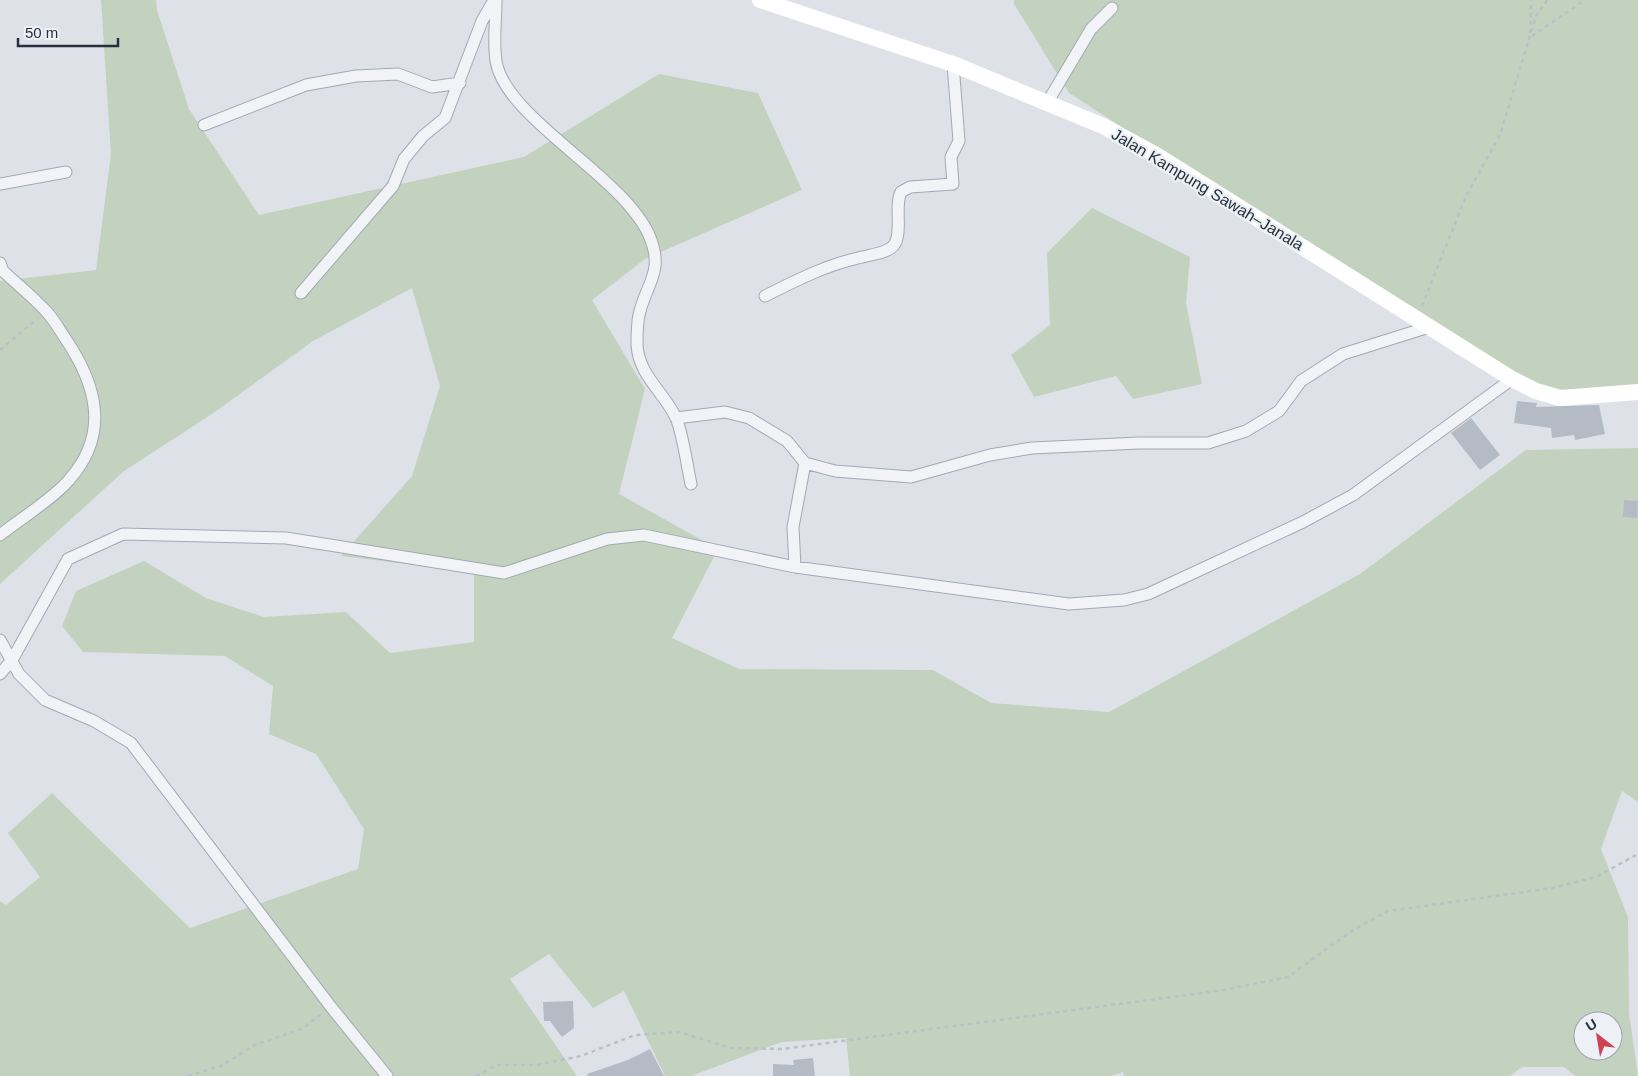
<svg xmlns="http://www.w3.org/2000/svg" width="1638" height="1076" font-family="Helvetica,sans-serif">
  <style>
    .green { fill: #c3d2bf; fill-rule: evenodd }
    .building { fill: #b5bbc5 }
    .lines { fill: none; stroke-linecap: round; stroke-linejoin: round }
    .minor-casing { stroke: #a3a9b2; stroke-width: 13 }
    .path { stroke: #bcc0c6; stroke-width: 2.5; stroke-dasharray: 4 4; stroke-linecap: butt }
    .minor { stroke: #f1f3f6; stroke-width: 11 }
    .secondary { stroke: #fff; stroke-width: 16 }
    .labels { text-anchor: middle; stroke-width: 4.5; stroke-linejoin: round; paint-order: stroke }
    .street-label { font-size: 16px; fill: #272f3f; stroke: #edf1f5 }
  </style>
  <rect width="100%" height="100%" fill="#dee2e8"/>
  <path class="green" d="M101,0H156L157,10L189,109L259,215L524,157L659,74L758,93L802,190L645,259L592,300L645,389L619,494L718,549L672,638L739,669L933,670L991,703L1109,712L1360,574L1526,450L1638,448V802L1622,791L1601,849L1628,917L1629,1013L1638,1076H1575L1564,1067H1522L1510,1076H1124L1123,1072L1111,1076H850L846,1038L782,1042L691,1076H665L624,991L593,1008L549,954L510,979L577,1076H0V901L6,905L40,877L8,833L52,793L190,928L358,869L364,829L316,754L269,734L273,686L225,656L83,652L62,626L76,591L144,561L206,598L264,617L346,612L390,653L474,642V572L341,556L412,476L440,386L412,288L313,341L212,414L124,471L0,584V281L96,270L111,154ZM1583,1021H1613V1051H1583Z
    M1014,0H1638V393L1586,395L1523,386L1069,93L1014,4Z
    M1092,208L1190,257L1186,303L1202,384L1133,399L1116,376L1034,397L1011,355L1050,325L1047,253Z"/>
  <path class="building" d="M1517,401L1537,403L1536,407L1599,405L1605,434L1575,440L1574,435L1552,438L1551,428L1514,423Z
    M1471,418L1500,455L1480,470L1451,433Z
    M1624,500L1638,501L1637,518L1623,517Z
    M573,1001L574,1028L562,1037L550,1021H544L543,1002Z
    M650,1049L664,1076H588L587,1074L628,1060Z
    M813,1058L815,1076H773V1064L794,1065L793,1060Z"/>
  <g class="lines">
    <defs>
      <path id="minor" d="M496,0C496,20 493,41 496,61C505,118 622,175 649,235C665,272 646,283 639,315C637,324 637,336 637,345C639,376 664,392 676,418C683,434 687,466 691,484
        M1047,103L1091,29L1112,8
        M204,125L306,85L356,76L398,74L432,87L460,83
        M0,184L66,172
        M0,263L3,271C17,284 32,296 45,310C53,318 59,329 65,338C97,385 110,434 69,480C54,498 19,520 0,535
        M301,293L393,186L404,159L423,136L445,118L482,21L494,0
        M765,296C795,281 824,266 858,258C868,255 887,254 894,245C903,233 894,206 901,192L910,187L953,184L951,157L959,141L953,64
        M676,418L725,412L749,418L787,441L805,463L835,471L911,477L990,455L1032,448L1139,443H1208L1246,431L1279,411L1301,381L1343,354L1429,327
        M795,567L793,527L805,463
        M0,640L19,674L45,700L94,721L131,743L331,1007L387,1076
        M0,674L12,660L68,559L123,534L286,538L504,573L607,539L644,535L795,567L1069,604L1124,600L1148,594L1176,581L1303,522L1353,495L1512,379"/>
    </defs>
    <use href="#minor" class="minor-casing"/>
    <path class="path" d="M1530,33L1531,0
      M1532,36L1585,0
      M1422,306L1466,196L1500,135L1536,16L1547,0
      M0,350L38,318
      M188,1076L223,1065L254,1045L302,1029L321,1014
      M476,1076L497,1065H536L581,1056L635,1035L680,1032L730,1048L782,1049L1224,990L1288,977L1350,932L1388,911L1553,888L1596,877L1638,854"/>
    <use href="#minor" class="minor"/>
    <path class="secondary" d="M760,0L953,64L1103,126L1158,156L1512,379L1536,391L1560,398L1638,392"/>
  </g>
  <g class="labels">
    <g class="street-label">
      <text transform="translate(1208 189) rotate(31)" y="6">Jalan Kampung Sawah–Janala</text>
    </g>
  </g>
  <g transform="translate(1598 1036) rotate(329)"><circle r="24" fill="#edf1f5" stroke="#9ea3ac"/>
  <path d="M0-4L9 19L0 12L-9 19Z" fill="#cf4153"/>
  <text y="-8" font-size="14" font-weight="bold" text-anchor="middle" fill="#272f3f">U</text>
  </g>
  <path d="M18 38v8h100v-8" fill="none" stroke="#272f3f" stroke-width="2.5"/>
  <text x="25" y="38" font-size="15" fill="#272f3f" stroke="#edf1f5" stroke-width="4" paint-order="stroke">50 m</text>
</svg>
